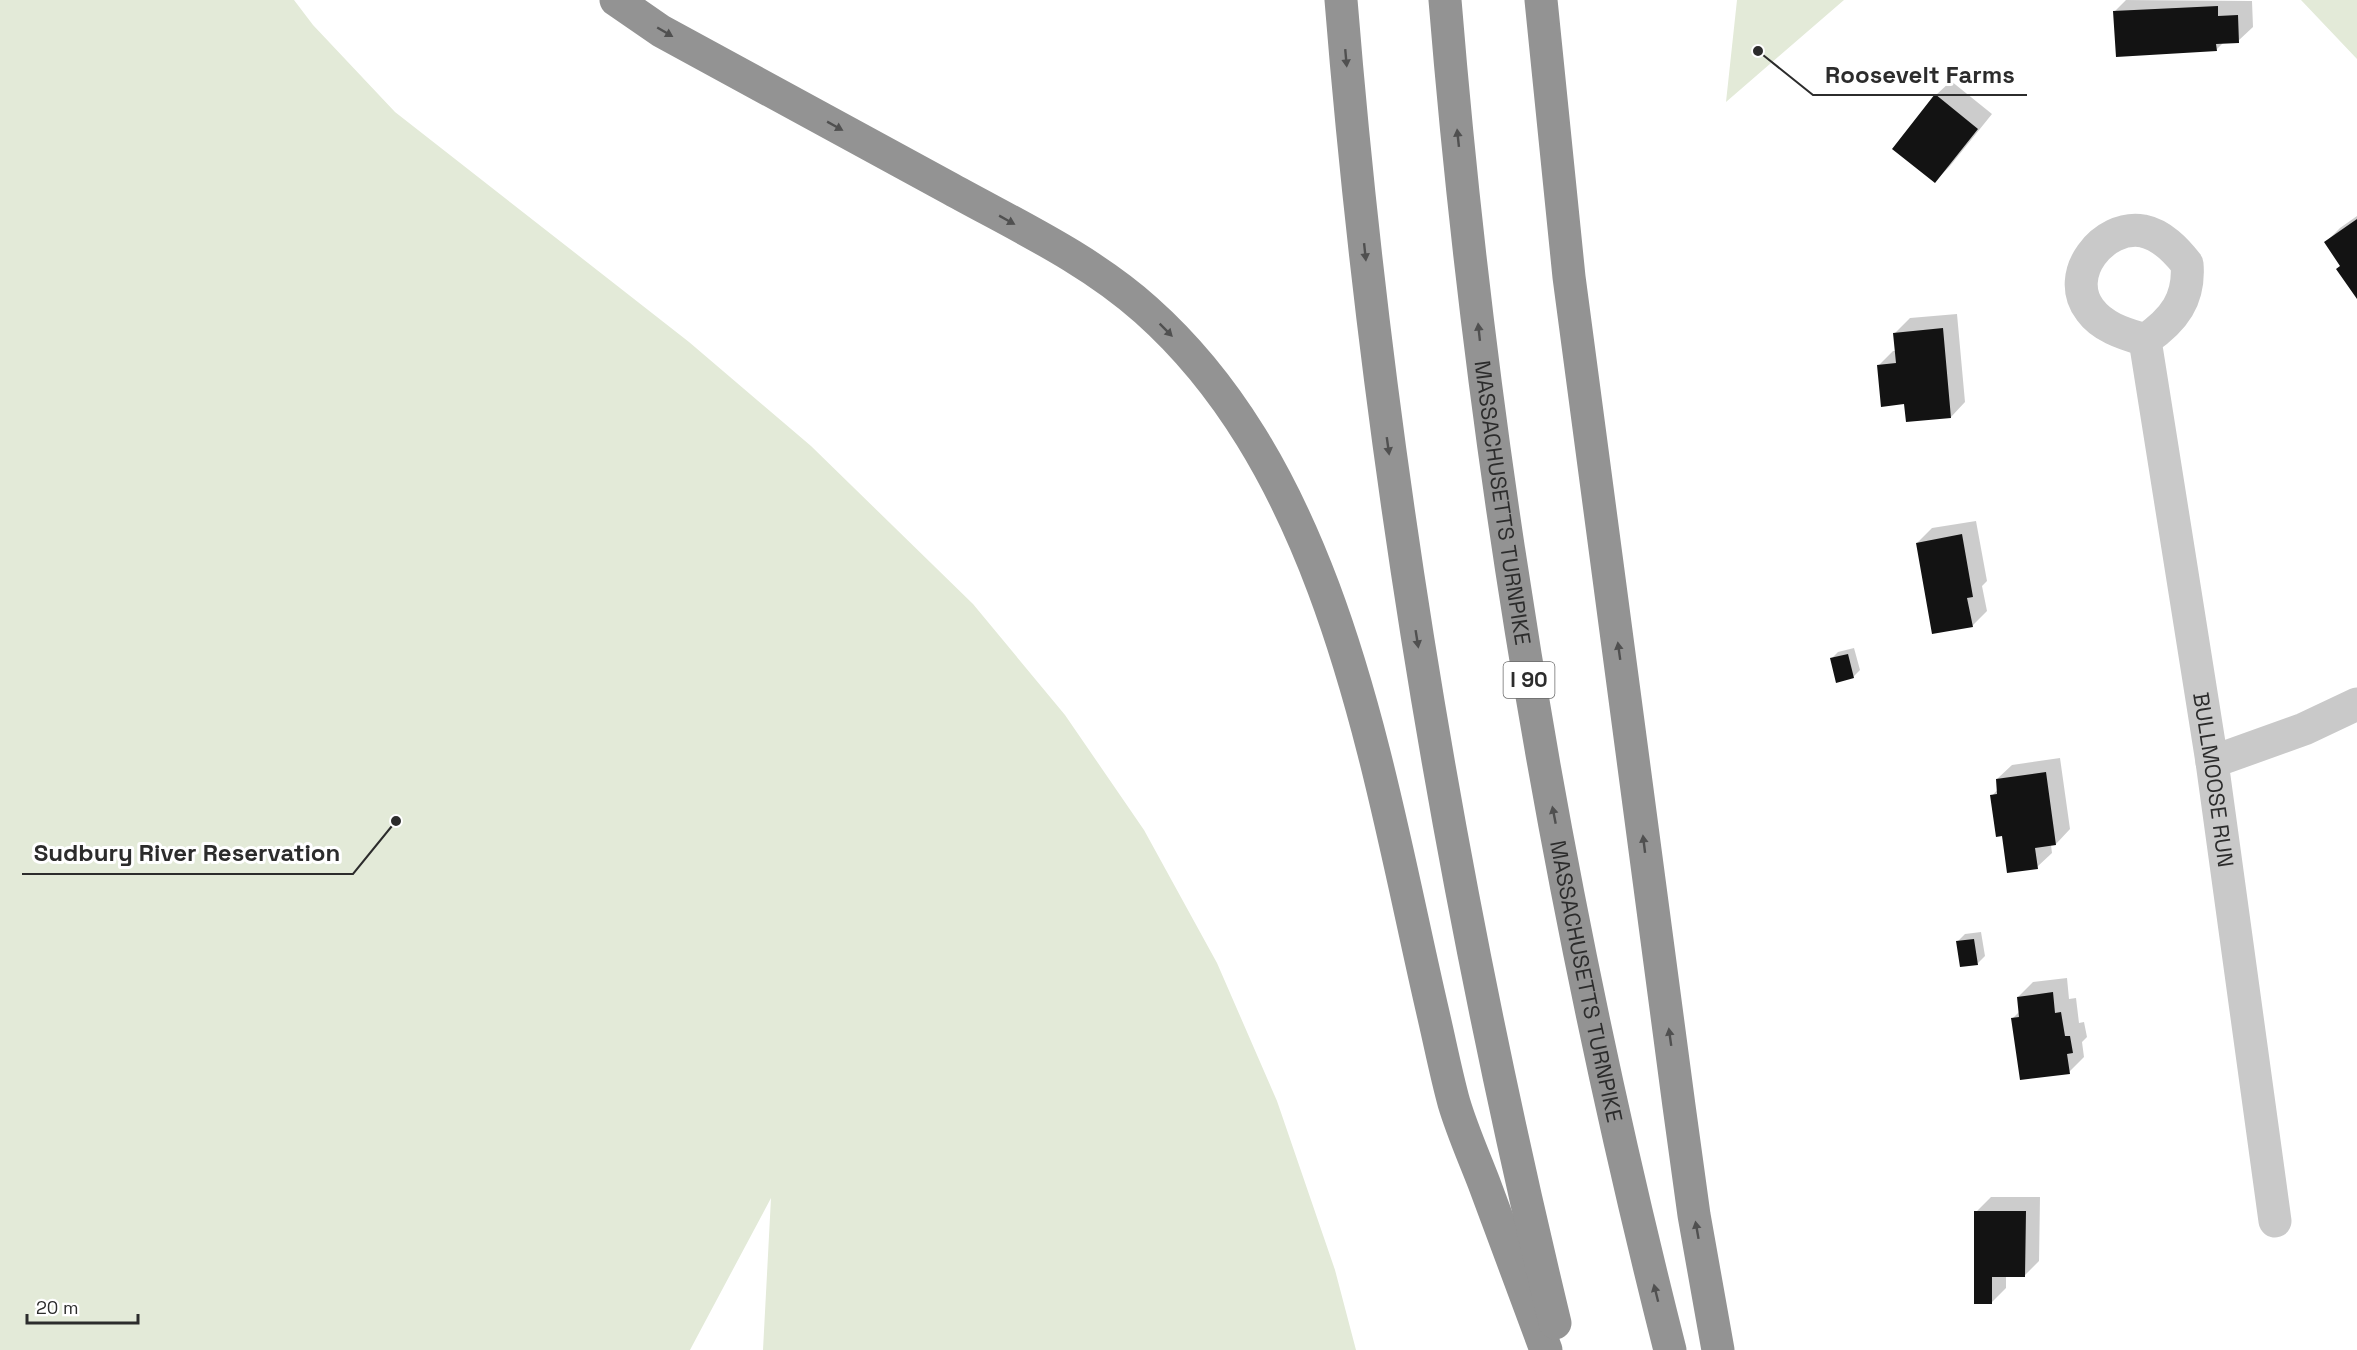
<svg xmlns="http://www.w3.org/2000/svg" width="2357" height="1350" font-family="'Space Grotesk',sans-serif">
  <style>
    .green { fill: #e3ead8 }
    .shadow { fill: #0003 }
    .building { fill: #131313 }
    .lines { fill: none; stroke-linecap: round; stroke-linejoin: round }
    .minor { stroke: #c9c9c9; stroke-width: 33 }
    .highway { stroke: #939393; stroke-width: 33 }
    .oneway { fill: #505050 }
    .labels { text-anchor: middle; stroke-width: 6; stroke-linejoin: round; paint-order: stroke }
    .shield { fill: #fff; stroke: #6b6b6b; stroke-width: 1.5 }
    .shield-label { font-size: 21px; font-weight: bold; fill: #2c2c2c }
    .street-label { font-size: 22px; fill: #2c2c2c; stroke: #fff }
    .leader { fill: none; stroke: #2c2c2c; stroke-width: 2 }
    .callout-dot { fill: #2c2c2c; stroke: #fff; stroke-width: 2 }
    .callout-label { font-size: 24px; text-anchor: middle; font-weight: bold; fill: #2c2c2c; stroke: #fff; stroke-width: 6; stroke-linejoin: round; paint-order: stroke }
  </style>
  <rect width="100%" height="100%" fill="#fff"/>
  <path class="green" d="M0,0H294L313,25L395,112L689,342L811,446L973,604L1065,715L1144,830L1217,963L1277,1101L1335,1270L1356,1350H763L771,1198L690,1350H0Z
    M1737,0H1844L1726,102Z
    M2301,0H2357V59Z"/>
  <path class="shadow" d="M2126,0L2252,1L2253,27L2238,41L2224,42L2216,50L2115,11Z
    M1951,81L1992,114L1950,166L1935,181L1936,95Z
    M2357,216V297L2341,265L2326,242L2340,228Z
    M1957,314L1965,402L1951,417L1906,403L1878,366L1893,351H1897L1895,333L1910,318Z
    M1976,521L1987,581L1982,586L1987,611L1972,626L1917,543L1932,528Z
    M1854,648L1860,670L1853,677L1831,659L1838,652Z
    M2060,758L2070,829L2056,844L2051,845L2052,853L2037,867L2003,834L1992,796L1998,789L1997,779L2012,765Z
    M1981,932L1985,956L1978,963L1958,941L1965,934Z
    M2067,978L2069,999L2076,998L2079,1023L2084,1022L2087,1037L2082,1042L2084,1057L2069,1072L2013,1018L2020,1011L2018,997L2033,982Z
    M1991,1197H2040L2039,1261L2025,1275L2006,1276V1288L1991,1303L1976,1212Z"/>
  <path class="building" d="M2218,6V16L2238,15L2239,43L2216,44L2217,51L2116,57L2113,11Z
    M1935,94L1978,129L1935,183L1892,149Z
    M2357,219V299L2336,269L2340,266L2324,242Z
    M1943,328L1951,418L1906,422L1904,404L1881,407L1877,365L1896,363L1893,333Z
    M1962,534L1973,597L1967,598L1973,627L1932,634L1916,543Z
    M1848,654L1854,678L1836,683L1830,658Z
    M2046,772L2056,845L2035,848L2038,869L2007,873L2002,836L1996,837L1990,795L1997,794L1996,779Z
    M1974,939L1978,965L1960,967L1956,941Z
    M2053,992L2055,1013L2061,1012L2065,1036H2070L2073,1053L2067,1054L2070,1074L2020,1080L2011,1018L2019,1017L2017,997Z
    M1974,1211H2026L2025,1277H1992V1304H1974Z"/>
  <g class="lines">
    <g class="minor">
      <path id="s1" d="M2145,340C2174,320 2190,299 2187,264C2176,250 2162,235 2143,231C2103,224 2063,275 2090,310C2103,328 2126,334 2145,340L2212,762L2275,1221"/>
      <path d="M2212,762L2304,729L2357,704"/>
    </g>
    <g class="highway">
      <path d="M616,0L661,31C758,84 855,136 951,189C1018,226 1089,259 1146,310C1337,480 1378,776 1433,1013C1440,1043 1446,1074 1454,1103C1462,1130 1474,1157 1484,1183C1505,1239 1525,1294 1546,1350"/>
      <path d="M1341,0C1377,447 1450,888 1555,1323"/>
      <path id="s2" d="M1445,0C1482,455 1558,908 1670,1350"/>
      <path d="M1541,0L1569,277L1679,1106L1694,1215L1718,1350"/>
    </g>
  </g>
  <defs><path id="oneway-solid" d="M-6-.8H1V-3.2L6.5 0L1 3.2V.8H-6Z" transform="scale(1.5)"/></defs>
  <g class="oneway">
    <use href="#oneway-solid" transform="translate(665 32) rotate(30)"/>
    <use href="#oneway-solid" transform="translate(1346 58) rotate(85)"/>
    <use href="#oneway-solid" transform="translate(835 126) rotate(29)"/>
    <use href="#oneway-solid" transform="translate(1458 138) rotate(-96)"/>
    <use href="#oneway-solid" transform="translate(1007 220) rotate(29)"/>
    <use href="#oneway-solid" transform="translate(1365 252) rotate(84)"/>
    <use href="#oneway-solid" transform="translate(1166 330) rotate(45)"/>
    <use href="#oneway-solid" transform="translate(1479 332) rotate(-96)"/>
    <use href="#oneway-solid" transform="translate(1388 446) rotate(82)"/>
    <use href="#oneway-solid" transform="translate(1417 639) rotate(81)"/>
    <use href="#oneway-solid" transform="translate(1619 651) rotate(-98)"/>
    <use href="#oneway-solid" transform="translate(1554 815) rotate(-101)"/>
    <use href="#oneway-solid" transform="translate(1644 844) rotate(-97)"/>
    <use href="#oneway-solid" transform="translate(1670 1037) rotate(-98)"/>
    <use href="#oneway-solid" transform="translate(1697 1230) rotate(-100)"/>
    <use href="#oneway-solid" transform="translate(1656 1293) rotate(-104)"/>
  </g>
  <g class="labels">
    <rect class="shield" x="1503.5" y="662" width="51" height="36" rx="4.5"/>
    <g class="shield-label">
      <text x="1529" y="687">I 90</text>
    </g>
    <g class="street-label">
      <text dy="8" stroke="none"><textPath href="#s2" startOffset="506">MASSACHUSETTS TURNPIKE</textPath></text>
      <text dy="8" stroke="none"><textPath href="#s1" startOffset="776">BULLMOOSE RUN</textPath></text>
      <text dy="8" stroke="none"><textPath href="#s2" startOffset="992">MASSACHUSETTS TURNPIKE</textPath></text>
    </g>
  </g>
  <path class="leader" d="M1758 51L1813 95H2027M396 821L353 874H22"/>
  <g class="callout-dot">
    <circle cx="1758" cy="51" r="6"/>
    <circle cx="396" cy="821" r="6"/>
  </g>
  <g class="callout-label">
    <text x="1920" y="83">Roosevelt Farms</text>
    <text x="187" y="861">Sudbury River Reservation</text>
  </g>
  <path d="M27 1314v9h111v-9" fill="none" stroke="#2c2c2c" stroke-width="3"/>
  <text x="36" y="1314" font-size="18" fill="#2c2c2c" stroke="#ffffff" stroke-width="4.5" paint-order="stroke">20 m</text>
</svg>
